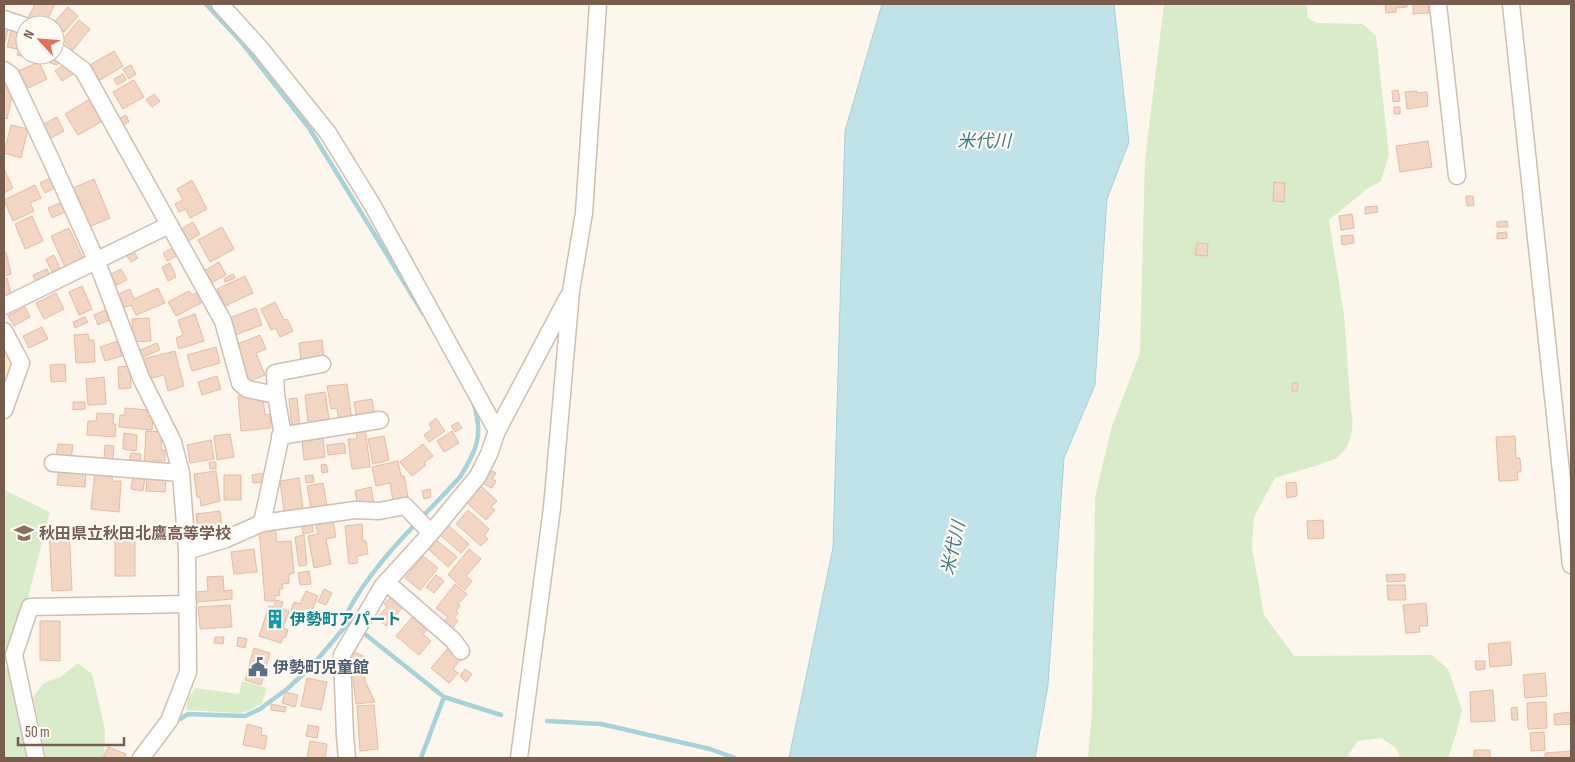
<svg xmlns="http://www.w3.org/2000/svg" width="1575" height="762" font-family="'Sofia Sans Condensed','Noto Sans JP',sans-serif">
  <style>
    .green { fill: #d8ecc9 }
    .sand { fill: #fcefc7 }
    .water { fill: #bfe3e8; stroke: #a5d3da }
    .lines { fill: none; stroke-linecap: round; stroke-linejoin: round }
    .stream { stroke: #a5d3da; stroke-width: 4.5 }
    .building { fill: #f3d5c3; stroke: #e6bba3 }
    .minor-casing { stroke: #d1beb0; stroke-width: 19 }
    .minor { stroke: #fff; stroke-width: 16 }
    .labels { text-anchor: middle; stroke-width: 4.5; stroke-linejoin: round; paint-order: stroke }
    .education-label { font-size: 16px; font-weight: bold; fill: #785e54; stroke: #fffaf3; text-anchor: start }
    .culture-label { font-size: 16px; font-weight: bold; fill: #0d838f; stroke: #fffaf3; text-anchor: start }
    .service-label { font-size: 16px; font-weight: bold; fill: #4e5e75; stroke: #fffaf3; text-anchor: start }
    .water-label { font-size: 18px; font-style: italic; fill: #437c86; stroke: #fffaf3 }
  </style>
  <rect width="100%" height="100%" fill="#fdf6ec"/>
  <path class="green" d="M1164,4H1306L1308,18L1316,23L1363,24L1376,36L1389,155L1381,181L1367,189L1329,220L1344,315L1351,411C1355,427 1351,446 1338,457C1330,463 1286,474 1275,478L1254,517L1252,547L1264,615L1294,656L1432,655L1448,669L1462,710L1456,734L1448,758H1400L1396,748L1381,738L1358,741L1348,755L1349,758H1088L1092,712L1095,497L1112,426L1140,353L1145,160Z
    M4,490L50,512L27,601L7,651L4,650Z
    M78,663L92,674L105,729L104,756L103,758H46L33,697L44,683L60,677Z
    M4,667L8,668L27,758H4Z
    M242,681L267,688L262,703L248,711L238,713L186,710L188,698L195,688L239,694Z"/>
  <path class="sand" d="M4,345L14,362L4,391Z"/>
  <path class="water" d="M882,4H1114L1129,142L1107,199L1095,385L1064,458L1048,685L1035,758H789L833,548L845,131Z"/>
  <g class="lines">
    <path class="stream" d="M206,4L243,44L309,128L423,313
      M355,626L346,615C373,562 420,521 460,477C477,450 484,434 473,402
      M361,631L444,697L501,715
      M180,719L188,714L245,716L260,709L287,689L311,667L350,621
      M547,721L601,724L710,749L735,758
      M421,758L444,697"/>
  </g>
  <path class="building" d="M35,4H55L45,25H41L28,18Z
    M1385,4H1407V7L1396,8V12L1386,13Z
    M1413,4H1428L1429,13L1413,14Z
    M68,7L78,16L64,32L54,22Z
    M79,20L90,29L73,50L62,40Z
    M4,24L9,25L4,46Z
    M12,27L25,31L22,43L18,42L17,49L7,47Z
    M19,47L25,49V57L17,55Z
    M114,51L123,66L97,82L88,66Z
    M29,55H47L45,60Z
    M50,55L64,61L56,65L48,62Z
    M39,62L47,79L24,90L16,72Z
    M66,63L73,74L62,81L55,71Z
    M131,65L136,74L129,79L123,69Z
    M123,74L126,80L117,85L114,79Z
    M4,78L7,79L6,85L14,87L7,119L4,118Z
    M134,80L144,97L123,109L113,92Z
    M1398,90L1400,101L1393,102L1392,91Z
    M1417,91V93L1427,92L1428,106L1407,109L1405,92Z
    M154,94L160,101L152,107L146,100Z
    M93,97L106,119L78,135L65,114Z
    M1394,107H1400V114H1394Z
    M126,115L129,122L122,126L118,119Z
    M57,117L64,131L49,139L42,125Z
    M11,125L28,129L21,158L4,153Z
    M1428,141L1432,167L1400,172L1396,146Z
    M4,169L13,188L4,193Z
    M52,177L56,187L45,193L40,183Z
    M94,179L110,218L89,227L73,188Z
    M192,180L207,209L190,218L186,209L179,212L175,204L183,200L177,189Z
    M1274,182L1285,183L1284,202L1273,201Z
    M35,185L41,198L30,203L34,211L13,221L4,200Z
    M1466,196H1473L1474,205L1467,206Z
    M60,203L65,212L52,218L48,208Z
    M1377,206L1378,212L1365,214V207Z
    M1352,214L1354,228L1341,230L1339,216Z
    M32,216L43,241L25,249L15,224Z
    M1507,221L1508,227H1497V222Z
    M193,222L200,234L185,243L178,231Z
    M222,227L234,249L210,262L198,240Z
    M69,228L83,258L65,267L51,236Z
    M1507,232V238L1497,239V233Z
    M1353,235L1354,243L1342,245L1341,236Z
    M1197,243L1208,244L1207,256L1195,255Z
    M174,247L179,255L167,261L163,253Z
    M132,249L138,258L131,262L125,253Z
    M6,252L11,274L4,276V253Z
    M54,255L60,269L52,272L46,259Z
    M219,262L226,275L211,283L204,271Z
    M170,263L176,277L168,281L162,267Z
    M47,269L50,276L36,282L33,275Z
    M121,269L127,280L117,285L111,274Z
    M233,274L235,278L225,282L224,279Z
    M245,276L253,293L225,306L217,289Z
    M7,278L12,298L4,300V279Z
    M82,286L92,309L79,315L69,292Z
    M158,288L165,303L136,315L131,305L120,309L114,296L130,289L134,299Z
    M189,291L192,295L196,293L201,303L176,316L168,302Z
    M56,293L64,309L44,319L36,303Z
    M275,302L284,320L287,319L293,331L280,337L276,328L271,330L261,309Z
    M25,307L30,317L14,326L8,316Z
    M256,308L262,325L235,335L229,318Z
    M105,310L109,320L98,325L94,315Z
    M195,314L204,341L179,349L176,338L183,335L178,320Z
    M85,317L88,322L75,328L73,322Z
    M149,318L151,341L133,342L132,319Z
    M42,327L48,339L29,348L23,336Z
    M88,334L89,340H94L95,362L76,363L74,335Z
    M260,335L266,349L256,353L265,375L248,382L233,346Z
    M322,340L324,358L301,360L299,343Z
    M118,341L122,356L105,361L100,347Z
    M157,343L160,350L141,358L138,351Z
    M216,347L220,363L192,371L187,355Z
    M175,351L184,386L168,391L164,375L148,379L143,359Z
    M65,364L66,381L51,382L50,365Z
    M130,366L131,388L119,389L118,367Z
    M217,376L221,389L202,395L198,382Z
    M104,377L106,404L88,405L86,379Z
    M1292,383H1298L1297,391H1292Z
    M347,384L352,420L339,422L337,408L331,409L327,386Z
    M325,392L329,419L308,422L305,395Z
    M259,394L263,398L265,415L270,414L271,428L241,431L238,396Z
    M297,398L300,428L292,429L289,399Z
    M372,399L375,417L357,420L354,402Z
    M73,402H85V409L73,410Z
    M125,408L147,410V416H153L152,430L119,427L120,415H125Z
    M97,413L114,414L113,424H116L115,437L87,435L88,421H96Z
    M436,418L445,431L429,442L424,435L432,429L429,424Z
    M458,422L462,428L455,432L451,426Z
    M365,428L370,467L352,469L348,439H357L356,430Z
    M146,431L162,432L161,450H165V461H153V465H144Z
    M452,431L459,443L444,452L437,441Z
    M124,433L137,435L136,451L123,449Z
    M230,434L234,457L217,460L214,436Z
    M384,436L389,460L373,464L368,439Z
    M1515,436L1516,458H1520L1521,472H1517L1518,480L1499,481L1496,437Z
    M323,438L325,457L304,460L302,441Z
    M211,440L214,459L190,463L187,445Z
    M344,443L346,453L328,455L327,445Z
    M58,444L73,445L71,459L56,457Z
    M423,444L433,456L424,463L426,465L412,476L400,462Z
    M105,445L114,446L113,460L104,459Z
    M131,453L141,454L140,463L129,462Z
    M398,461L401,476H404L408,497L393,501L390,483L376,486L372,467Z
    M209,462H216V469H210Z
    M326,464L328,472L322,473L321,465Z
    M59,468L86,470L85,487L57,485Z
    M487,469L496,473L492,479L496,481L492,488L480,482Z
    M95,471L113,473L112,481H121L119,512L91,509Z
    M216,471L220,501L201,506L200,497H197L194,474Z
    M266,473L267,482L253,483L252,475Z
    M147,474L166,476L165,492L146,491Z
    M133,475L145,476L143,491L131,489Z
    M224,475H241V500H224Z
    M313,475L314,482L306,483L305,476Z
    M299,478L304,516L289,518L288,511H284L280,481Z
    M1296,482L1297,496L1287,498L1286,483Z
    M323,483L327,506L311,509L307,486Z
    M481,486L497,501L491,507L495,510L486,520L466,502Z
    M371,487L374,504L358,507L355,491Z
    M430,489L431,497L424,499L422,491Z
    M468,510L489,529L484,536L488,539L481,546L456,524Z
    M220,511L222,529L198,532L196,514Z
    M1323,520L1324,538L1308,539L1307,521Z
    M333,522L336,537L326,539L331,564L314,568L308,536L318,534L316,525Z
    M362,524L363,541H366L368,554L357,556V563L349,564L345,526Z
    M312,525L313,532L303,534L302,527Z
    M448,525L469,544L461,553L440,535Z
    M69,527L72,590L52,591L49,528Z
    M275,527L277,542L291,541L294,573L289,574V583L282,584L283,589H279L280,595L275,596V601H265L259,528Z
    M115,528H135V576H115Z
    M304,535L307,565L299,566L295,537Z
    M435,539L457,557L448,567L427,548Z
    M254,549L257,572L234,574L231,552Z
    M469,549L481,559L466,576L472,581L465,590L448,575Z
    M423,556L438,568L420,590L405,578Z
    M309,571L311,584L300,585L298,573Z
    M1405,574V581L1387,582L1386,575Z
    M436,575L444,581L434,593L426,587Z
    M223,576L224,591L232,590V599L197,602L196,592L208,591L207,577Z
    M455,584L467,594L458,604L460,606L456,611L458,613L454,618L458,621L450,631L442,624L448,617L436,608Z
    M1387,585H1405L1406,600H1388Z
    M324,589L332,593L326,605L318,602Z
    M306,591L318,596L309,618L291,611L294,602L300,604Z
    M392,596L404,606L386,626L377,618L387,607L384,604Z
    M276,600L283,602L281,608L289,611L283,628L288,630L285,638L283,637L281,643L259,636L269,606L274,607Z
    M1426,603L1428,626H1419L1420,632L1406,633L1403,605Z
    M230,605L232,627L200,629L198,607Z
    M414,615L429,628L423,634L431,641L419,655L396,636Z
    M40,621H60V661L40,660Z
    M215,637H224L223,644L214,643Z
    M238,637L247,639L245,648L237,646Z
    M1510,642L1512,665L1490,667L1488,644Z
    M254,648L270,653L261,685L245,680Z
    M448,648L461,659L453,669L458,673L449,683L431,668Z
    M353,651L365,657L364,665L352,667L351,655Z
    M1475,661H1485V669L1476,670Z
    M364,669L365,681L375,702L356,704L352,670Z
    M465,669L472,674L466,682L460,676Z
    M1545,673L1547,696L1525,698L1523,675Z
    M307,678L327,682L321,710L301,706Z
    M1493,690L1495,721L1471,722L1470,692Z
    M285,692L298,695L295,707L282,703Z
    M1546,702L1547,728L1528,729L1527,703Z
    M271,704L286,707L285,712L271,710Z
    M374,705L378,749L360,751L357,706Z
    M1517,707L1518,720H1512L1511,708Z
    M1571,712V724L1555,725L1554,714Z
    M247,724L262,728L261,735L267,736L265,749L243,745Z
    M308,725L319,727L317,738L306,736Z
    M1544,732L1545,750L1531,751L1530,733Z
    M310,741L327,744L325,758H307Z
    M108,747L126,754L125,758H103Z
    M1474,750H1490V758H1474Z
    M1571,751V758H1545V753Z"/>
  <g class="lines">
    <defs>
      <path id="minor" d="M220,4L260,48L328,133L373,206L497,431
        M1438,4L1457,176
        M1511,4L1571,565
        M4,19L25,26
        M55,49L83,70L223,321L240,383L247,389L276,395L282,430L262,523
        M4,70L11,75L51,160L97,262L141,378L173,442L181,473L187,551L226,539L262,523L355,510L379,511L405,506L431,533
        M4,306L169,225
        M4,331L21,363L4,410
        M276,395L275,373L322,364
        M280,436L380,420
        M53,463L181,473
        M386,582L453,640L461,651
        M36,758L14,655L30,607L188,604
        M141,758L169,721L188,672L187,551
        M347,758L345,736L342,655L382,587L431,533L478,476L489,454L497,431L568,297
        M519,758L552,508L571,291L584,213L598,4"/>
    </defs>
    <use href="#minor" class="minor-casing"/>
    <use href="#minor" class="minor"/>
  </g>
  <defs>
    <symbol id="school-bare" viewBox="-9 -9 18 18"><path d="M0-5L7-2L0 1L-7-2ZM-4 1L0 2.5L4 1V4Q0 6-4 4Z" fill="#8d6e63" stroke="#fffaf3" stroke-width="2.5" paint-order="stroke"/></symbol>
    <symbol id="building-bare" viewBox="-9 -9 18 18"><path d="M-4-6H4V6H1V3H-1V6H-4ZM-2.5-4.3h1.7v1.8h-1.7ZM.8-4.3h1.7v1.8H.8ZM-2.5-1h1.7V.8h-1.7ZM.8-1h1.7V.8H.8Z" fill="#0f9aa8" stroke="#fffaf3" stroke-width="2.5" paint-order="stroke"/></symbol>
    <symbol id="civic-bare" viewBox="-9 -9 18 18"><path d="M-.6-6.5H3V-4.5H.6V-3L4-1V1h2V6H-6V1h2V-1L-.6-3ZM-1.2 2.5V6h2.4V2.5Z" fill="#5c6f8a" stroke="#fffaf3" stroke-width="2.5" paint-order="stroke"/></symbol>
  </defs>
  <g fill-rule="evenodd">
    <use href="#school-bare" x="10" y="519" width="28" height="28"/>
    <use href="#building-bare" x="261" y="605" width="28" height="28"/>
    <use href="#civic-bare" x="244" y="653" width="28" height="28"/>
  </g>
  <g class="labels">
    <g class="education-label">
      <text x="39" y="539">秋田県立秋田北鷹高等学校</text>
    </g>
    <g class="culture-label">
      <text x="290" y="625">伊勢町アパート</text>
    </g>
    <g class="service-label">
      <text x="273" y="673">伊勢町児童館</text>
    </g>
    <g class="water-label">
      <text x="984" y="147">米代川</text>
      <text transform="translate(953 548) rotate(-77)" y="6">米代川</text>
    </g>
  </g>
  <rect width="1575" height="762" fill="none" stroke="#7a5c4d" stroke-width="10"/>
  <g transform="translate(40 40) rotate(296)"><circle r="24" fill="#fffaf3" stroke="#cabbb1"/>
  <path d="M0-4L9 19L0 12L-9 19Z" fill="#e76f51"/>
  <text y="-8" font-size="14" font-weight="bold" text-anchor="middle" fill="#7a5c4d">N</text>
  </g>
  <path d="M18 737v8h106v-8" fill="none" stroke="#7a5c4d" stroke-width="2.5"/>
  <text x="25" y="737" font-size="15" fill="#7a5c4d" stroke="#fffaf3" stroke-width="4" paint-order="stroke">50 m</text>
</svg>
